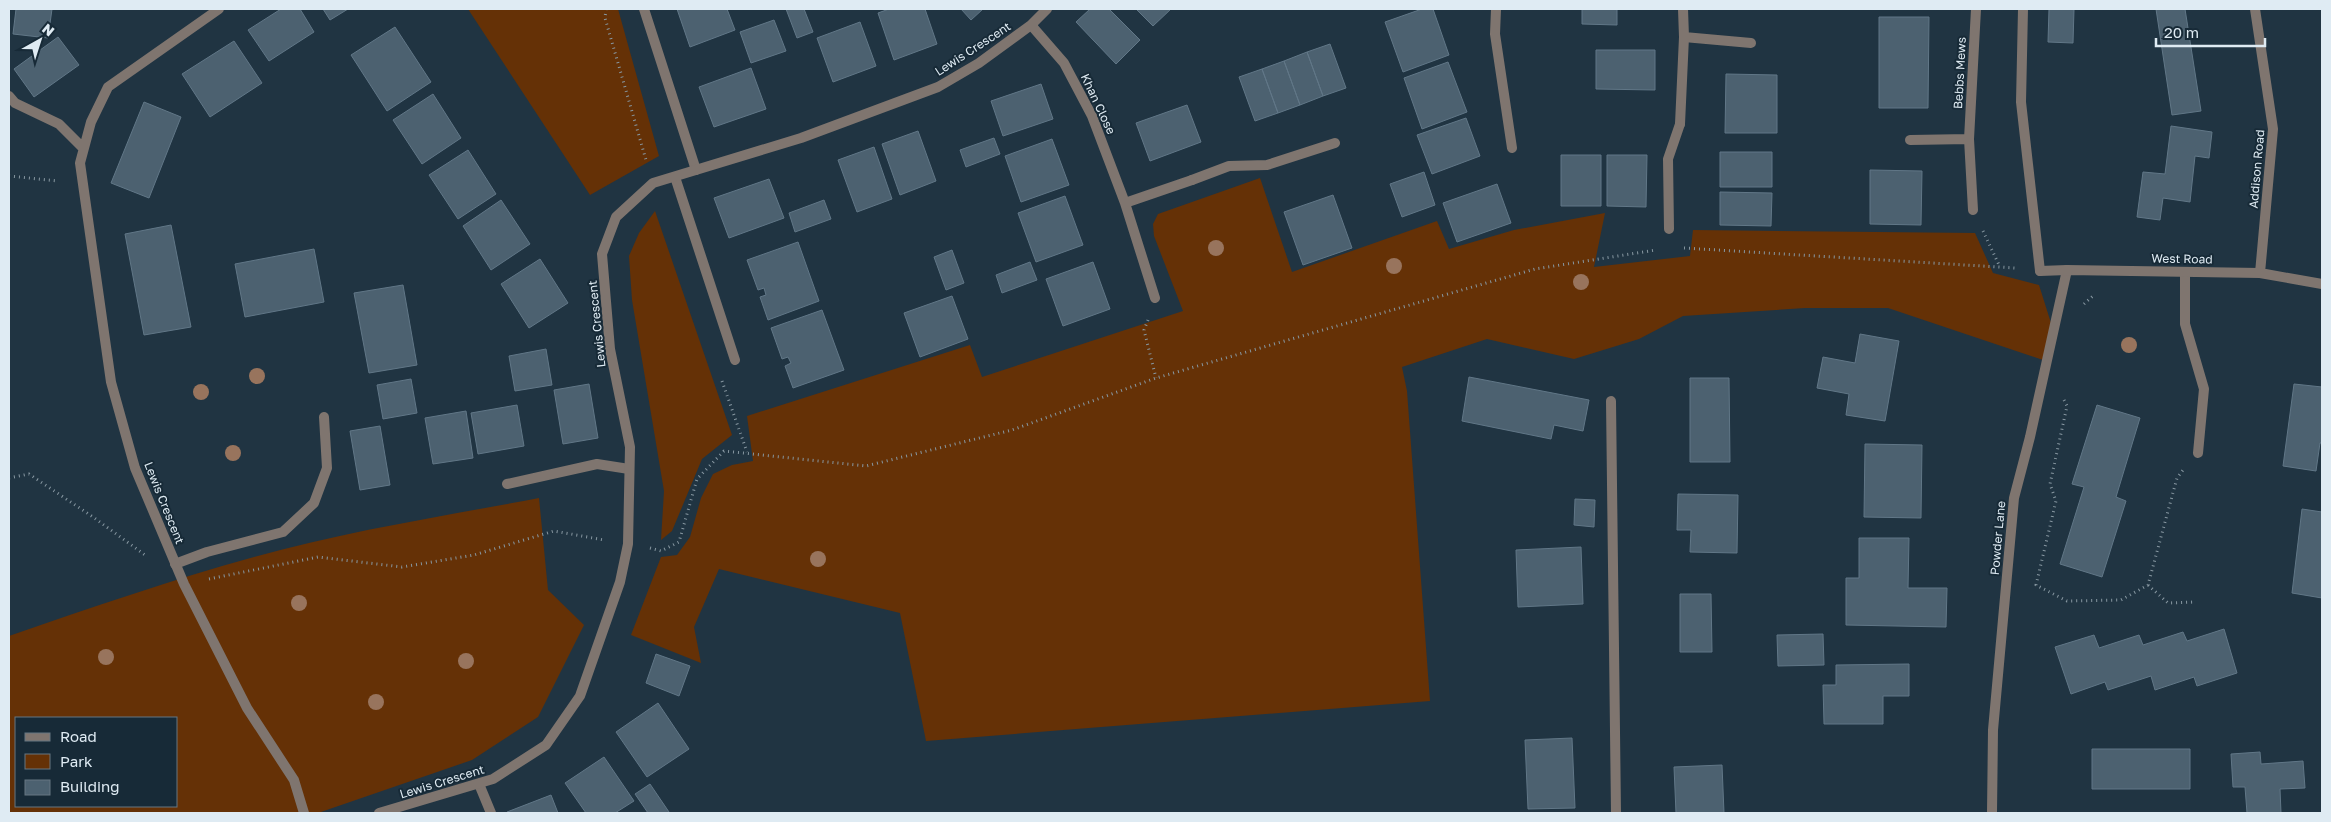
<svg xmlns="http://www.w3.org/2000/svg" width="2331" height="822" font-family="'Golos Text',sans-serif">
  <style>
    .green { fill: #653106; fill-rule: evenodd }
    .building { fill: #4c6170; stroke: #617787 }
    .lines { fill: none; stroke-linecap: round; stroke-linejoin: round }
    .path { stroke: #8898a2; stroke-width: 3; stroke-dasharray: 1 4; stroke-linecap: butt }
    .lane { stroke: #7f756f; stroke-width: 10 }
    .street { stroke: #7f756f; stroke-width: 10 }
    .tree { fill: #98745d }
    .labels { text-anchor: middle; stroke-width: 4; stroke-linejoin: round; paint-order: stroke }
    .street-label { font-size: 12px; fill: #dfebf3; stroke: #172a37 }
  </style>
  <rect width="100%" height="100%" fill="#203442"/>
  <path class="green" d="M468,9H618L659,156L590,195Z
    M1260,178L1292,272L1437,221L1449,249L1514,230L1605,213L1594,267L1690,256L1693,230L1975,233L1993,273L2039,285L2051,323L2043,360L1888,308H1805L1683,316L1639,339L1574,359L1487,339L1402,367L1407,391L1430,701L926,741L900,613L719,569L694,627L701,663L631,635L661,557L677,555L690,537L701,498L713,474L732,465L753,461L747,416L970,345L982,377L1183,311L1154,236L1153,224L1158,214Z
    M655,211L732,435L702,459L672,531L661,540L664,491L632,300L629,256L639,233Z
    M539,498L548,590L584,625L538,717L472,760L318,813H9V636C90,608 171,580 254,557C347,531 444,516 539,498ZM16,718H176V806H16Z"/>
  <path class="building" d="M16,9H52L48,38L13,34Z
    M281,9H300L314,32L269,61L248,30Z
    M323,9H348L330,20Z
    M677,9H727L735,30L690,47Z
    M786,9H804L813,32L797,38Z
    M889,9H925L937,44L894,60L878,13Z
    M961,9H983L971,20Z
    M1090,9H1109L1140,40L1116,64L1076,22Z
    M1136,9H1171L1153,26Z
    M1422,9H1433L1449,55L1403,72L1385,22Z
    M1582,9H1617V25L1582,24Z
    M2049,9H2074L2073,43L2048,42Z
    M2156,9H2185L2201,111L2172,115Z
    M1879,17H1929L1928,108H1879Z
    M774,20L786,51L751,63L740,32Z
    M860,22L876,66L833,82L817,38Z
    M395,27L431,82L387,111L351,55Z
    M58,37L79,65L34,97L14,69Z
    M234,41L262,83L210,117L182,74Z
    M1330,44L1346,88L1323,96L1307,52Z
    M1596,50H1655V90L1596,89Z
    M1307,52L1323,96L1300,105L1284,61Z
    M1284,61L1300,105L1278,113L1262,69Z
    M1448,62L1467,112L1422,129L1404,78Z
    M751,68L766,109L714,127L699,87Z
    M1262,69L1278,113L1255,121L1239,77Z
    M1726,74L1777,75V133H1725Z
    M1041,84L1053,119L1003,136L991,101Z
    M433,94L461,138L422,164L393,120Z
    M144,102L181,117L149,198L111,183Z
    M1187,105L1201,142L1150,161L1136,123Z
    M1466,118L1480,156L1432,174L1417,135Z
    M2171,126L2212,132L2209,158L2195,156L2190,202L2163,198L2160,220L2137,217L2143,172L2165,174Z
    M918,131L936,181L900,195L882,144Z
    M994,138L1000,154L966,167L960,150Z
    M1052,139L1069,185L1021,202L1005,156Z
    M874,147L892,199L857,212L838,160Z
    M468,150L496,194L458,219L429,175Z
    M1720,152H1772V187H1720Z
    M1561,155H1601V206H1561Z
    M1607,155H1647L1646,207L1607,206Z
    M1870,170L1922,171L1921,225L1870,224Z
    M1424,172L1435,205L1402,217L1390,184Z
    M769,179L784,218L729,238L714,198Z
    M1497,184L1511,223L1457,242L1443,203Z
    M1720,192L1772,193L1771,226L1720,225Z
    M1333,195L1352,248L1303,265L1284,212Z
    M1065,196L1083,245L1036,262L1018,213Z
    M501,200L530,244L491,270L463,226Z
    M824,200L831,219L795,232L789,213Z
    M171,225L191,327L144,335L125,234Z
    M798,242L819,301L768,320L760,297L766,295L764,288L758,290L747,260Z
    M314,249L324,302L245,317L235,264Z
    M952,250L964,283L946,290L934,257Z
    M540,259L568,303L529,328L501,284Z
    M1030,262L1037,280L1002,293L996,275Z
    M1093,262L1110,309L1063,326L1046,279Z
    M403,285L417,365L369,373L354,293Z
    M952,296L968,339L920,357L904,313Z
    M822,310L844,370L793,388L785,366L791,363L788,357L782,359L771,328Z
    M1860,334L1899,341L1885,421L1846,415L1849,394L1817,388L1823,357L1855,363Z
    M546,349L552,385L515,391L509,356Z
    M1469,377L1589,400L1583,431L1554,425L1551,439L1462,421Z
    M1690,378H1729L1730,462H1690Z
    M411,379L417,413L383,419L377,385Z
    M589,384L598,438L563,444L554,390Z
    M2294,384L2322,387V443H2320L2316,471L2283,466Z
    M517,405L524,446L478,454L471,413Z
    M2097,405L2140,418L2116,497L2126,501L2102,577L2060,564L2084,487L2072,484Z
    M466,411L473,458L433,464L425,418Z
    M380,426L390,485L360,490L350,431Z
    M1865,444L1922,445L1921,518L1864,517Z
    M1678,494L1738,495L1737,553L1690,552L1691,530H1677Z
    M1575,499L1595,500L1594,527L1574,525Z
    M2302,509L2322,512V598L2292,593Z
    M1859,538H1909L1908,588H1947L1946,627L1846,625V578H1859Z
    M1581,547L1583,604L1518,607L1516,550Z
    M1680,594H1711L1712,652H1680Z
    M2224,629L2237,673L2197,686L2194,677L2155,690L2151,676L2108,690L2105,682L2071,694L2055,647L2094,635L2099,648L2139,635L2143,645L2183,632L2187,641Z
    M1823,634L1824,665L1778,666L1777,635Z
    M656,654L690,666L679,696L646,683Z
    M1909,664V696H1883V724H1824L1823,685H1836V665Z
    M658,703L689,749L647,777L616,732Z
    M1572,738L1575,808L1528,809L1525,740Z
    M2092,749H2190V789H2092Z
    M2260,752L2261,764L2303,761L2305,788L2280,789L2281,813H2247L2245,787H2233L2231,754Z
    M604,757L634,801L615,813H586L565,783Z
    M1722,765L1724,813H1676L1674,767Z
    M650,784L669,812L668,813H648L635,794Z
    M551,795L558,813H508L507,812Z"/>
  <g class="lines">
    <path class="path" d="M606,9L605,18L646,160
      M9,176L58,181
      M1983,231L2000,267
      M1684,248L2015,268
      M2084,304L2094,295
      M1148,320L1144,330L1156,378
      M722,381L747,452
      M2064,400L2067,406L2050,484L2056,501L2036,585L2067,601L2121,600L2148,585L2177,478L2183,470
      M9,478L29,474L93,517L145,555
      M650,548L661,551L679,542L697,479L724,451L866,466L1012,430L1156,378L1535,269L1656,250
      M209,579L318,557L402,567L474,555L554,531L604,540
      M2148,585L2168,603L2195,602"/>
    <path class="lane" d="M644,9L696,170
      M1496,9L1495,34L1512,148
      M2023,9L2021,102L2040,271
      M675,177L735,360
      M1192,180L1229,166L1267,165L1335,143
      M1669,229L1668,159L1680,124
      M2185,272V324L2204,389L2198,453
      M1611,401L1616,813
      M507,484L597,464L629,469
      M175,564L207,552L283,532L314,503L327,468L324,417
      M479,784L491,813
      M1992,813L1993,730L2014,498L2030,437L2067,270"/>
    <path class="street" d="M219,9L108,87L91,122L80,163L111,382L135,468L184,584L247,708L294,780L304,813
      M2255,9L2273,129L2260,273
      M1031,25L1064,63L1092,116L1125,203L1155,298
      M1684,37L1751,43
      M9,96L15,103L59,124L83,148
      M1680,124L1684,37L1683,9
      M1910,140L1969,139
      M1125,203L1192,180
      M1973,210L1969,139L1976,9
      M2040,271L2067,270L2260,273L2322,284
      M379,813L493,779L546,745L580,696L620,582L628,544L630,447L610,349L602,254L616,217L653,183L801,138L938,87L979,63L1031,25L1047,9"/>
  </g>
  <g class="tree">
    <circle cx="1216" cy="248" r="8"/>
    <circle cx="1394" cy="266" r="8"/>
    <circle cx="1581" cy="282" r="8"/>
    <circle cx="2129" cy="345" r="8"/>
    <circle cx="257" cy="376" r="8"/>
    <circle cx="201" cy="392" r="8"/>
    <circle cx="233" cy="453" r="8"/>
    <circle cx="818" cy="559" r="8"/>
    <circle cx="299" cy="603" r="8"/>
    <circle cx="106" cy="657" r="8"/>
    <circle cx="466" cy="661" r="8"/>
    <circle cx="376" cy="702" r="8"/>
  </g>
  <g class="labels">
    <g class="street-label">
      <text transform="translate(973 49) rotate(-33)" y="4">Lewis Crescent</text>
      <text transform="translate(1960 73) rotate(-87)" y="4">Bebbs Mews</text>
      <text transform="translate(1098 104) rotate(65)" y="4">Khan Close</text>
      <text transform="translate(2257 169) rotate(-85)" y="4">Addison Road</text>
      <text transform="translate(2182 259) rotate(1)" y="4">West Road</text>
      <text transform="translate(597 324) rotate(-96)" y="4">Lewis Crescent</text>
      <text transform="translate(164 503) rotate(68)" y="4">Lewis Crescent</text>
      <text transform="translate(1998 538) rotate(-85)" y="4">Powder Lane</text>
      <text transform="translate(442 782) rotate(-17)" y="4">Lewis Crescent</text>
    </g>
  </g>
  <rect width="2331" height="822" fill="none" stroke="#dfebf3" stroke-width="20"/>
  <rect x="15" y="717" width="162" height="90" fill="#172a37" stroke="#677782"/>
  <rect x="25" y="733" width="25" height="8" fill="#7f756f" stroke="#677782"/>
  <text x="60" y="742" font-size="15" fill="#dfebf3">Road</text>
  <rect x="25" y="754" width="25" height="15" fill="#653106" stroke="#677782"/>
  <text x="60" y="767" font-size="15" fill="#dfebf3">Park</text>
  <rect x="25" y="780" width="25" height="15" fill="#4c6170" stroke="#677782"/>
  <text x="60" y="792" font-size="15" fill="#dfebf3">Building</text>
  <g transform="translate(40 40) rotate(39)" stroke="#172a37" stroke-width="4" paint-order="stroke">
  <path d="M0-4L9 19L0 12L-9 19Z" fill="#dfebf3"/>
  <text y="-8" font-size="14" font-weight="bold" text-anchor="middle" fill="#dfebf3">N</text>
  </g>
  <path d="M2156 38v8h109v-8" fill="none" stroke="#dfebf3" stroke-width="2.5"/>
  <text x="2164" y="38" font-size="15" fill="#dfebf3" stroke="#172a37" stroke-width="4" paint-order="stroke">20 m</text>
</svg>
